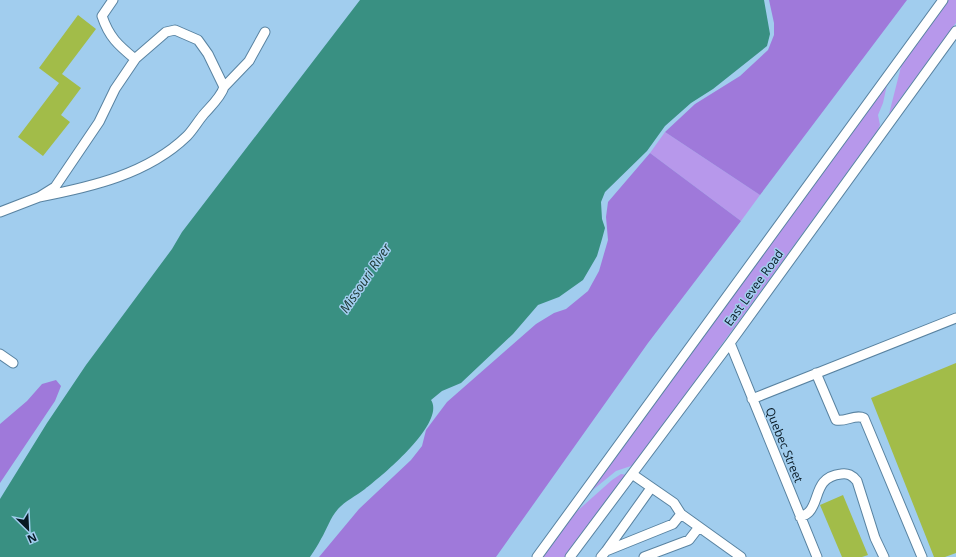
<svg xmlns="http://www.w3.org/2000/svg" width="956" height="557" font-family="'Open Sans',sans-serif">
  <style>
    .green { fill: #b798eb }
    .forest { fill: #9f79da }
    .water { fill: #399082 }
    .building { fill: #a2bc49 }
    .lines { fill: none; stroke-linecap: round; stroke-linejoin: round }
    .minor-casing { stroke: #5983a1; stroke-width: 11 }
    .minor { stroke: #fff; stroke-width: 9 }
    .labels { text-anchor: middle; stroke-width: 3; stroke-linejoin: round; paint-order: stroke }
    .street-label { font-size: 12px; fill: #071823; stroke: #a1cdee }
    .water-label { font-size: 13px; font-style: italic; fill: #1a3530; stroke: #a1cdee }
  </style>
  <rect width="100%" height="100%" fill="#a1cdee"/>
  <path class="green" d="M946,0H956V23L889,114L903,59Z
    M888,80L883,103L878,115L880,125L878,130L634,465L616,471L589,493Z
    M665,132L760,195L741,221L650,153Z
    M621,474L627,475L566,557H541L575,513L612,480Z"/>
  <path class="forest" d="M769,0H907L760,195L665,132L695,104L740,76L768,50L774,35V23Z
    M650,153L741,221L648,343L496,557H319L359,509L411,460L422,446L426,430L447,402L536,324L554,313L566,309L588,291L599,271L608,240L606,217L608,202Z
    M56,380L61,386L55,401L0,483V424L27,401L42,384Z"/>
  <path class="water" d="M360,0H764L770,34L767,46L713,89L691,103L665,126L647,151L605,192L601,202L602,219L605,228L602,239L597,256L583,280L559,297L538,305L513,334L461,383L442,391L431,400C446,423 382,476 365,489C356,496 345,501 338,509C330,518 327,529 321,539C318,545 314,551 310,557H0V499L47,423L86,365L172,249L182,232Z"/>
  <path class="building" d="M78,15L96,29L62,74L81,88L61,115L70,122L43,156L18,137L59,83L39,68Z
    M956,363V553L945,557H934L871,398Z
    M843,495L868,555L862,557H842L820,505Z"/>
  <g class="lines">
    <defs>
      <path id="minor" d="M113,0L102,16C109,37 118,45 135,59
        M224,87L249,61L265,32
        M0,212L39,197L55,187L99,122L115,89L136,58L166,32L175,30L198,40L208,54L224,87C221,97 211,106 204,114C198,121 193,130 187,136C148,174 91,187 39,197
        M730,343L817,557
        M0,354L13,363
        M816,373L836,420C846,422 855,414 864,418L922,557
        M752,399L956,318
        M632,474L674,503L681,514L741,557
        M800,517C803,516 807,514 809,512C820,501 814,477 841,474C848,473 852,475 857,481L875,538L884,557
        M606,551L651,488
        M537,557L943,0
        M570,557L730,343L956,31
        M601,557L606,551L673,524L681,514
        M644,557L689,540L699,527"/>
    </defs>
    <use href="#minor" class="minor-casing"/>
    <use href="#minor" class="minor"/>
  </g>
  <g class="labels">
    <g class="street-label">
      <text transform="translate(754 288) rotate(-54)" y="4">East Levee Road</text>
      <text transform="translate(784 445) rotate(68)" y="4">Quebec Street</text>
    </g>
    <g class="water-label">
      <text transform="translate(365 278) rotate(-56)" y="5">Missouri River</text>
    </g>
  </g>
  <g transform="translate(28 529) rotate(156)" stroke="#a1cdee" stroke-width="3" paint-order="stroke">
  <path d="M0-3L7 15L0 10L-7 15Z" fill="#071823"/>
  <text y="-6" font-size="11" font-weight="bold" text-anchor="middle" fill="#071823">N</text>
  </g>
</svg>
